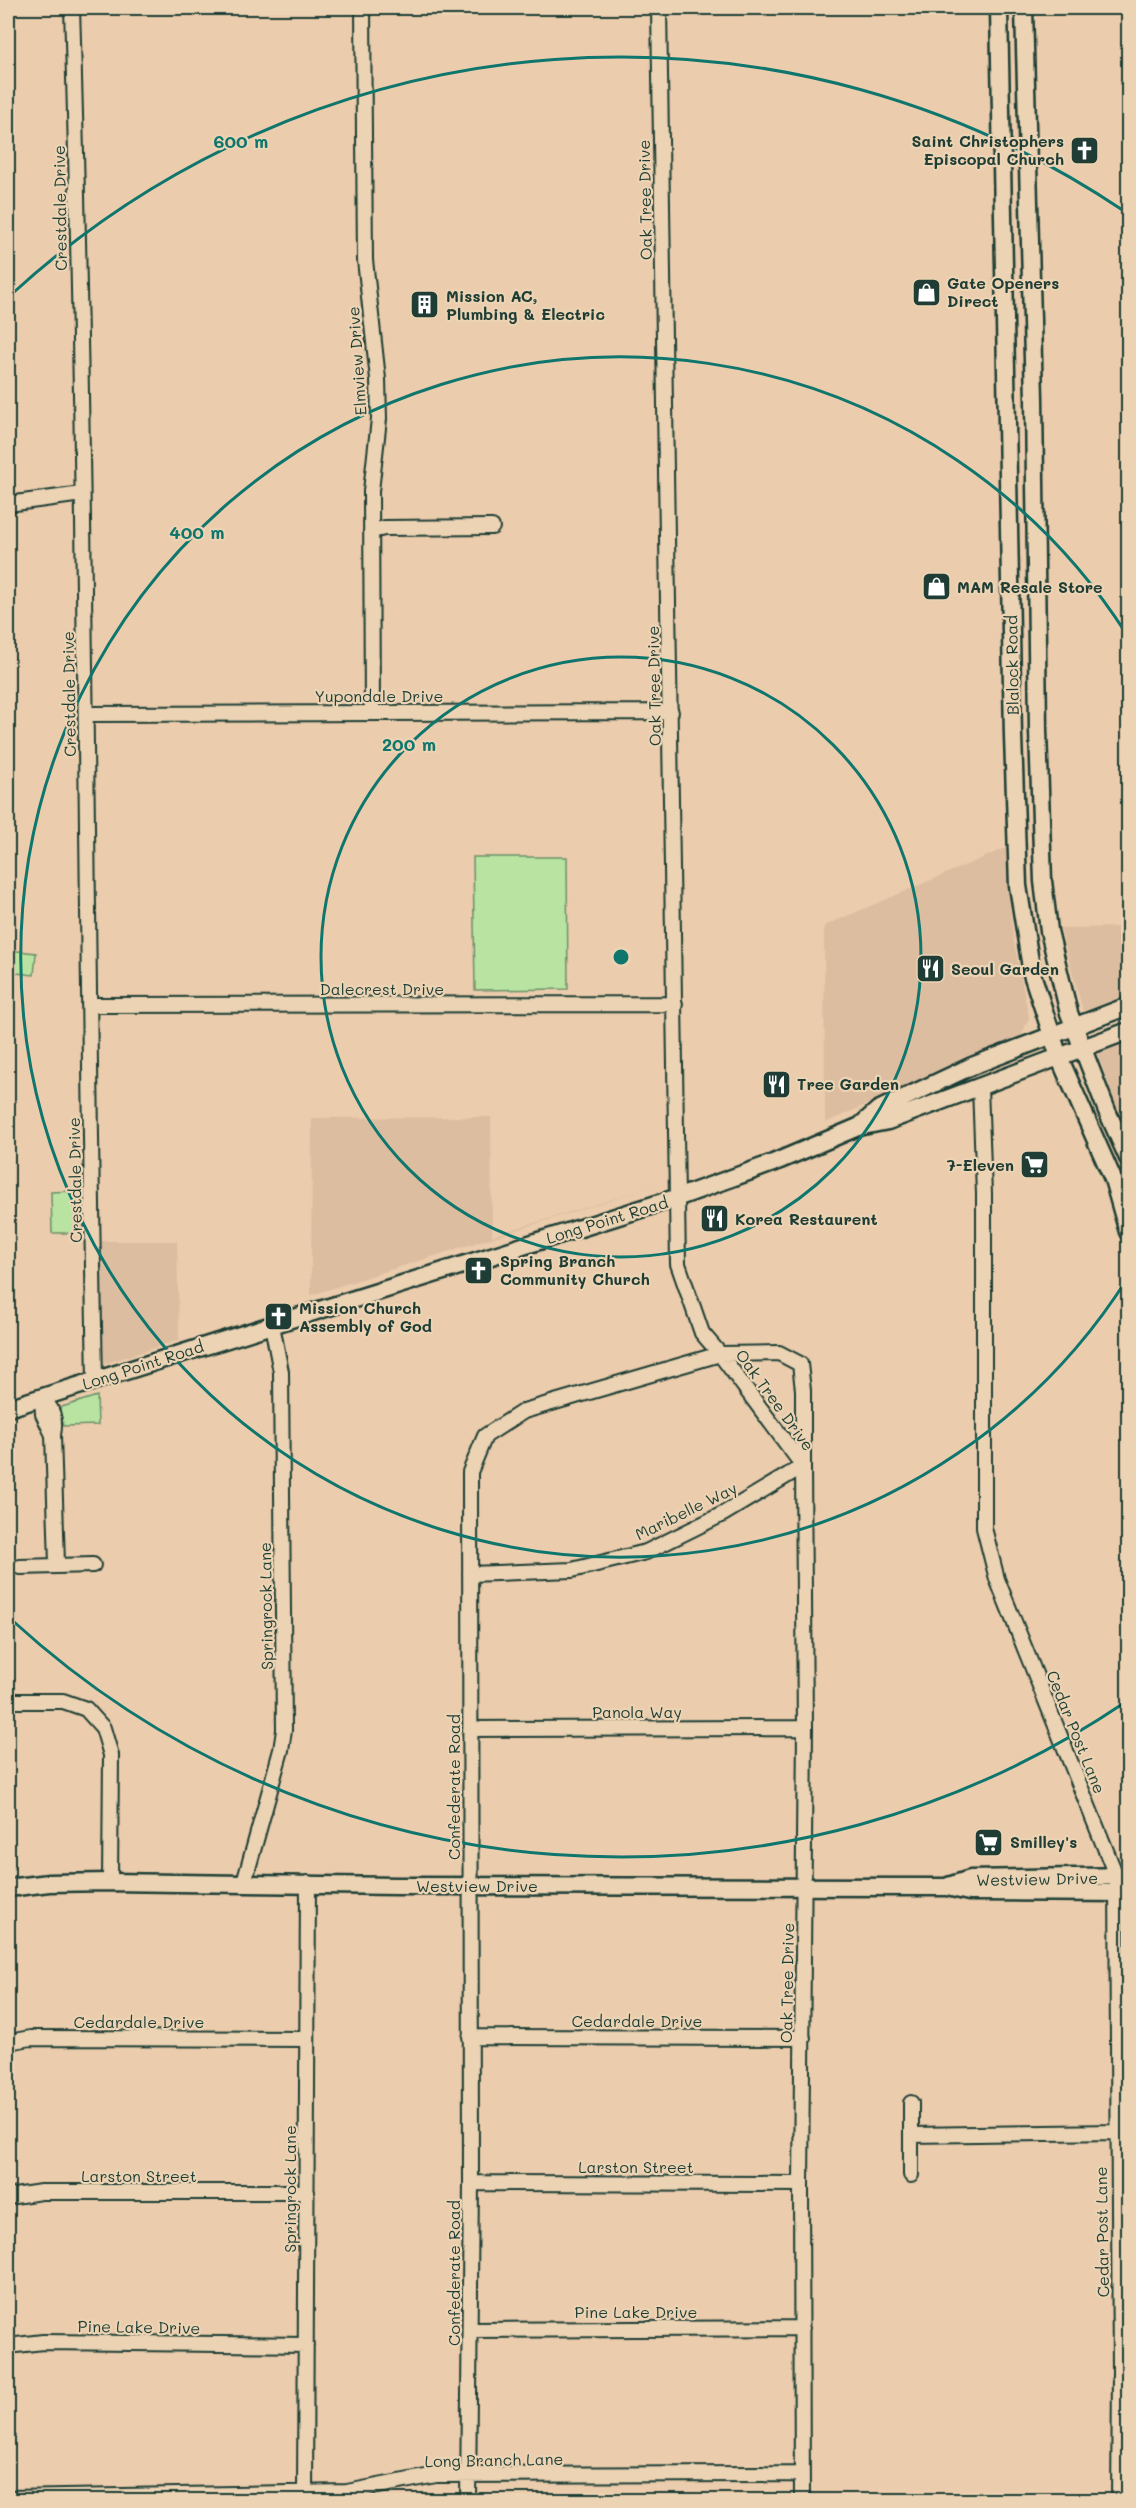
<svg xmlns="http://www.w3.org/2000/svg" width="1136" height="2508" font-family="Mali,sans-serif">
  <style>
    .built { fill: #dcbda0 }
    .green { fill: #b8e3a1; stroke: #6c906a; stroke-width: 1.5 }
    .lines { fill: none; stroke-linecap: round; stroke-linejoin: round }
    .minor-casing { stroke: #1f3d34; stroke-width: 18 }
    .major-casing { stroke: #1f3d34; stroke-width: 21 }
    .minor { stroke: #ebd3b3; stroke-width: 14 }
    .major { stroke: #ebd3b3; stroke-width: 16 }
    .ring { fill: none; stroke: #0f766e; stroke-width: 3 }
    .labels { text-anchor: middle; stroke-width: 4.5; stroke-linejoin: round; paint-order: stroke }
    .poi-label { font-size: 16px; font-weight: bold; fill: #1f3d34; stroke: #ebd3b3; text-anchor: start }
    .street-label { font-size: 16px; fill: #1f3d34; stroke: #ebd3b3 }
    .centre { fill: #0f766e; stroke: #ebd3b3; stroke-width: 3 }
    .ring-label { font-size: 18px; text-anchor: middle; font-weight: bold; fill: #0f766e; stroke: #ebd3b3; stroke-width: 4.5; stroke-linejoin: round; paint-order: stroke }
  </style>
  <rect width="100%" height="100%" fill="#ebccac"/>
  <filter id="ink" filterUnits="userSpaceOnUse"><feTurbulence type="fractalNoise" baseFrequency=".0167" numOctaves="2"/><feDisplacementMap in="SourceGraphic" scale="12" xChannelSelector="R" yChannelSelector="G"/><feConvolveMatrix kernelMatrix="1 2 1 2 8 2 1 2 1" color-interpolation-filters="sRGB"/></filter>
  <g filter="url(#ink)">
    <path class="built" d="M1008,847V890L1014,943L1029,1018L1021,1036L825,1123L824,926Z
      M1128,927V995L1083,1011L1060,928Z
      M1128,1038V1137L1096,1051Z
      M491,1117L492,1236L658,1185L311,1295L312,1118Z
      M100,1241H177L179,1340L104,1364Z"/>
    <path class="green" d="M473,857H567L568,989L475,990Z
      M8,950L36,953L34,975L8,972Z
      M75,1191L76,1233H52L51,1192Z
      M97,1396L98,1425L64,1426L59,1411L62,1407Z"/>
    <g class="lines">
      <defs>
        <path id="minor" d="M72,8C86,465 86,923 95,1380
          M363,8L365,260L378,379L379,419L371,491L372,713
          M659,8L678,1264L702,1333L720,1354L803,1466L805,1728L801,2184L802,2500
          M8,504L82,494
          M371,531L385,528L492,527
          M86,714L671,712
          M89,1005L675,1004
          M980,1087L984,1194V1528L997,1579L1117,1878L1120,2372L1119,2500
          M53,1435L43,1414L42,1397C53,1409 56,1419 53,1435L57,1564
          M20,1567L93,1565
          M8,1701H63L86,1709L103,1728L111,1755L110,1882
          M470,1729L805,1728
          M244,1883L281,1750L284,1730L281,1372L272,1325
          M470,2037L803,2038
          M8,2042L31,2038L307,2039
          M911,2103V2175
          M911,2135L1117,2132
          M471,2183L801,2184
          M8,2197L41,2192H307
          M470,2330L802,2328
          M8,2346L43,2342L306,2345
          M305,2494L308,1883
          M8,2498L347,2492L436,2475L802,2474
          M468,2500L471,2183L470,1472L485,1436L524,1411L720,1354L779,1353L800,1364L803,1390V1466L723,1514L646,1552L572,1570L470,1574"/>
        <path id="major" d="M999,8L1013,736L1018,886L1032,974L1059,1057L1113,1179L1128,1232
          M1024,8L1034,399L1038,730L1043,881L1049,931L1069,1013L1107,1111L1128,1158
          M859,1127L878,1110L972,1066L1128,1006
          M8,1408L679,1197L773,1163L858,1127L888,1121L1128,1031
          M948,1886L970,1879L1128,1876
          M8,1888L49,1883L110,1882L397,1886L947,1887L969,1892L1128,1893"/>
      </defs>
      <use href="#minor" class="minor-casing"/>
      <use href="#major" class="major-casing"/>
      <use href="#minor" class="minor"/>
      <use href="#major" class="major"/>
    </g>
  </g>
  <g class="ring">
    <circle cx="621" cy="957" r="300"/>
    <path d="M1127 1279A600 600 0 1 1 1127 635"/>
    <path d="M1124 1703A900 900 0 0 1 13 1621M13 293A900 900 0 0 1 1124 211"/>
  </g>
  <defs>
    <symbol id="church-square" viewBox="-11 -11 22 22"><rect x="-9" y="-9" width="18" height="18" rx="4" fill="#1f3d34" stroke="#ebd3b3"/><path d="M-1.2-6h2.4v3.5h3.3v2.4h-3.3V6h-2.4V-.1h-3.3v-2.4h3.3Z" fill="#fff"/></symbol>
    <symbol id="shop-square" viewBox="-11 -11 22 22"><rect x="-9" y="-9" width="18" height="18" rx="4" fill="#1f3d34" stroke="#ebd3b3"/><path d="M-5-2.5h2.3a2.7 3.5 0 0 1 5.4 0H5L5.5 6h-11ZM-1.5-2.5h3a1.5 2.3 0 0 0-3 0Z" fill="#fff"/></symbol>
    <symbol id="building-square" viewBox="-11 -11 22 22"><rect x="-9" y="-9" width="18" height="18" rx="4" fill="#1f3d34" stroke="#ebd3b3"/><path d="M-4-6H4V6H1V3H-1V6H-4ZM-2.5-4.3h1.7v1.8h-1.7ZM.8-4.3h1.7v1.8H.8ZM-2.5-1h1.7V.8h-1.7ZM.8-1h1.7V.8H.8Z" fill="#fff"/></symbol>
    <symbol id="restaurant-square" viewBox="-11 -11 22 22"><rect x="-9" y="-9" width="18" height="18" rx="4" fill="#1f3d34" stroke="#ebd3b3"/><path d="M-5-6h1v4h1v-4h1v4h1v-4h1v5L-1.5 .5V6h-2V.5L-5-1ZM5-6V6H3V1.5H1.5Q1.5-4 5-6Z" fill="#fff"/></symbol>
    <symbol id="supermarket-square" viewBox="-11 -11 22 22"><rect x="-9" y="-9" width="18" height="18" rx="4" fill="#1f3d34" stroke="#ebd3b3"/><path d="M-6-5.5h2.5l.6 2H6L4.5 2H-2.5L-4.4-4H-6ZM-1.5 3.2a1.3 1.3 0 1 0 .1 0ZM3 3.2a1.3 1.3 0 1 0 .1 0Z" fill="#fff"/></symbol>
  </defs>
  <g fill-rule="evenodd">
    <use href="#church-square" x="1068" y="134" width="33" height="33"/>
    <use href="#shop-square" x="910" y="276" width="33" height="33"/>
    <use href="#building-square" x="408" y="288" width="33" height="33"/>
    <use href="#shop-square" x="920" y="570" width="33" height="33"/>
    <use href="#restaurant-square" x="914" y="952" width="33" height="33"/>
    <use href="#restaurant-square" x="760" y="1068" width="33" height="33"/>
    <use href="#supermarket-square" x="1018" y="1148" width="33" height="33"/>
    <use href="#restaurant-square" x="698" y="1202" width="33" height="33"/>
    <use href="#church-square" x="462" y="1254" width="33" height="33"/>
    <use href="#church-square" x="262" y="1300" width="33" height="33"/>
    <use href="#supermarket-square" x="972" y="1826" width="33" height="33"/>
  </g>
  <g class="labels">
    <g class="poi-label">
      <text x="1064" y="147" text-anchor="end">Saint Christophers<tspan x="1064" dy="18">Episcopal Church</tspan></text>
      <text x="947" y="289">Gate Openers<tspan x="947" dy="18">Direct</tspan></text>
      <text x="446" y="302">Mission AC,<tspan x="446" dy="18">Plumbing &amp; Electric</tspan></text>
      <text x="957" y="593">MAM Resale Store</text>
      <text x="951" y="975">Seoul Garden</text>
      <text x="797" y="1090">Tree Garden</text>
      <text x="1014" y="1171" text-anchor="end">7-Eleven</text>
      <text x="735" y="1225">Korea Restaurent</text>
      <text x="500" y="1267">Spring Branch<tspan x="500" dy="18">Community Church</tspan></text>
      <text x="299" y="1314">Mission Church<tspan x="299" dy="18">Assembly of God</tspan></text>
      <text x="1010" y="1848">Smilley's</text>
    </g>
    <g class="street-label">
      <text transform="translate(645 200) rotate(-91)" y="6">Oak Tree Drive</text>
      <text transform="translate(60 208) rotate(-91)" y="6">Crestdale Drive</text>
      <text transform="translate(357 361) rotate(-94)" y="6">Elmview Drive</text>
      <text transform="translate(1012 665) rotate(-91)" y="6">Blalock Road</text>
      <text transform="translate(654 686) rotate(-91)" y="6">Oak Tree Drive</text>
      <text transform="translate(69 694) rotate(-91)" y="6">Crestdale Drive</text>
      <text x="379" y="702">Yupondale Drive</text>
      <text x="382" y="995">Dalecrest Drive</text>
      <text transform="translate(75 1180) rotate(-91)" y="6">Crestdale Drive</text>
      <text transform="translate(607 1220) rotate(-17)" y="6">Long Point Road</text>
      <text transform="translate(143 1365) rotate(-18)" y="6">Long Point Road</text>
      <text transform="translate(775 1400) rotate(54)" y="6">Oak Tree Drive</text>
      <text transform="translate(686 1511) rotate(-26)" y="6">Maribelle Way</text>
      <text transform="translate(266 1606) rotate(-91)" y="6">Springrock Lane</text>
      <text x="637" y="1718">Panola Way</text>
      <text transform="translate(1076 1732) rotate(68)" y="6">Cedar Post Lane</text>
      <text transform="translate(454 1787) rotate(-90)" y="6">Confederate Road</text>
      <text transform="translate(1037 1879) rotate(-1)" y="6">Westview Drive</text>
      <text x="477" y="1892">Westview Drive</text>
      <text transform="translate(787 1983) rotate(-89)" y="6">Oak Tree Drive</text>
      <text x="637" y="2027">Cedardale Drive</text>
      <text x="139" y="2028">Cedardale Drive</text>
      <text x="636" y="2173">Larston Street</text>
      <text x="139" y="2182">Larston Street</text>
      <text transform="translate(290 2189) rotate(-90)" y="6">Springrock Lane</text>
      <text transform="translate(1102 2232) rotate(-91)" y="6">Cedar Post Lane</text>
      <text transform="translate(454 2273) rotate(-90)" y="6">Confederate Road</text>
      <text x="636" y="2318">Pine Lake Drive</text>
      <text transform="translate(139 2327) rotate(1)" y="6">Pine Lake Drive</text>
      <text transform="translate(494 2460) rotate(-1)" y="6">Long Branch Lane</text>
    </g>
  </g>
  <circle cx="621" cy="957" r="9" class="centre"/>
  <g class="ring-label">
    <text x="241" y="148">600 m</text>
    <text x="197" y="539">400 m</text>
    <text x="409" y="751">200 m</text>
  </g>
  <rect width="1136" height="2508" fill="none" stroke="#ebd3b3" stroke-width="30"/>
  <rect x="15" y="15" width="1106" height="2478" fill="none" stroke="#1f3d34" stroke-width="2" filter="url(#ink)"/>
</svg>
